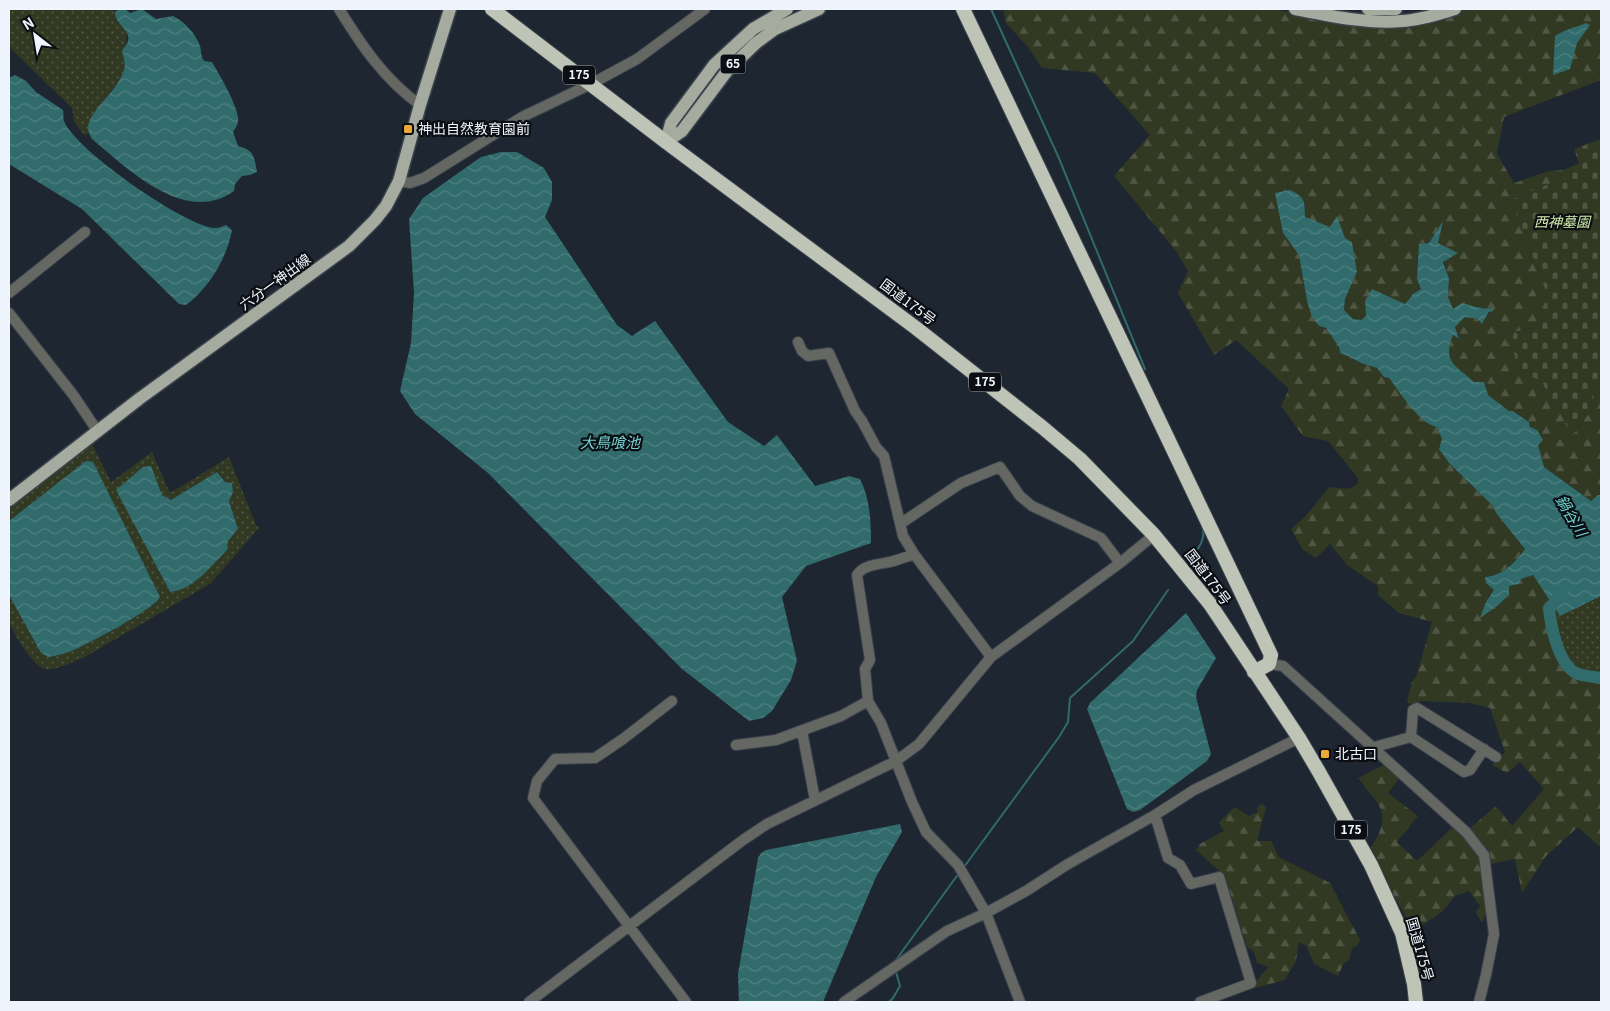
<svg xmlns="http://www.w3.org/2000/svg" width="1610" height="1011" font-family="Georgia,'Noto Sans JP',serif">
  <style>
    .grass { fill: url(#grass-dots); fill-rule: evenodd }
    .forest { fill: url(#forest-firs) }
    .cemetery { fill: url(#cemetery-stones) }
    .water { fill: url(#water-waves) }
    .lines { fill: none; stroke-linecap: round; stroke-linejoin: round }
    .stream { stroke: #316b6c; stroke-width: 2 }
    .river { stroke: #316b6c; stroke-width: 12 }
    .minor-casing { stroke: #3b434d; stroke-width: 12 }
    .major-casing { stroke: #3b434d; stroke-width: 15 }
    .highway-casing { stroke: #3b434d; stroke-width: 16 }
    .minor { stroke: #656862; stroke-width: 10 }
    .major { stroke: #a5ab9e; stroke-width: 12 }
    .highway { stroke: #bfc5b6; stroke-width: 14 }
    .poi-dot { fill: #eca93a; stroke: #0b0f13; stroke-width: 2 }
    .labels { text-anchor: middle; stroke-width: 4.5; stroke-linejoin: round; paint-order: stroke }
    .shield { fill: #0b0f13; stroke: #abb0b6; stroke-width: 1 }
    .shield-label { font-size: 12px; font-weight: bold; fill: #eff5fc }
    .poi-label { font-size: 14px; fill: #eff5fc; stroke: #0b0f13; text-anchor: start }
    .park-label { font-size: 14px; font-style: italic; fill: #d4edab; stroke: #0b0f13 }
    .street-label { font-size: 14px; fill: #eff5fc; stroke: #0b0f13 }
    .water-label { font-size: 15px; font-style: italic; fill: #72d1d2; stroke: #0b0f13 }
  </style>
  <defs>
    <pattern id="grass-dots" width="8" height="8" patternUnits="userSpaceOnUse" patternTransform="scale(1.25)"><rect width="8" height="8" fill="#313922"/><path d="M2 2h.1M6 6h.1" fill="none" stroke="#4f5643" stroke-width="1.8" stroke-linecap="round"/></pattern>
    <pattern id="forest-firs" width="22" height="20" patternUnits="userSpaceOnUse" patternTransform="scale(1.25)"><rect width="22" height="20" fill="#313922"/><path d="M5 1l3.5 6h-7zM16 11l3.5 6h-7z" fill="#4f5643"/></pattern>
    <pattern id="cemetery-stones" width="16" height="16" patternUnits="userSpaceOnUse" patternTransform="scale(1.25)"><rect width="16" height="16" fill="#313922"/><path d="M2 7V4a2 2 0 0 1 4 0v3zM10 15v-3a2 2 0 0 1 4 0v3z" fill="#4f5643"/></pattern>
    <pattern id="water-waves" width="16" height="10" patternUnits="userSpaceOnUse" patternTransform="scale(1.25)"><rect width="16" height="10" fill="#316b6c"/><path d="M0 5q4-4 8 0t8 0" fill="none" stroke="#4f8182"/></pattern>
  </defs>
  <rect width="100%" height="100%" fill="#1e2631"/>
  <path class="grass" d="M9,9H111L115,12L117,22L127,31L126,46L122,50C123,56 126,64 124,70C120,91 85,110 89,133L84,135L74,121L72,108L9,47Z
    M92,444L111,482L152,452L169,491L172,492L229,457L256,525L259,528L210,584L83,658C72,662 58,670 46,669C34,669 13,633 9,622C7,615 9,603 9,595L41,653L48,657C80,653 128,621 156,603L93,462H86L9,521V509ZM217,472L225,482L232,483L233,492L229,500L238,529L228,541L227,550L200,577L189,585L170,592L117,491L162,495L171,500Z
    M1601,596V680L1577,676L1565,667L1547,624L1560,616Z"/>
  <path class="forest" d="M1003,9H1272L1374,28L1426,24L1466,9H1601V80L1504,117L1497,154L1514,183L1549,171L1564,170L1554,182L1511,200L1549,296L1533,328L1514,332L1522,374L1535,378L1543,384L1551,400L1561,410L1571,438L1596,403L1592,393L1598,391L1601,392V495H1598L1591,501L1544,467L1529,422L1514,411H1509L1497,403L1452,364L1448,349L1453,335L1459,339V337L1455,327L1465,316L1478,319L1482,324L1493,308L1483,310L1476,306L1453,310L1448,297L1449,278L1438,243L1442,223L1429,243L1419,244L1417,279L1421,289L1413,294L1405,304L1365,301L1366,316L1361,320H1353L1344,311L1345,299L1357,272L1352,242L1345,238L1337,217L1330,228L1305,217V203L1283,233L1299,255L1307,301L1319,326C1330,329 1339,342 1340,353L1350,357L1361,363L1377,368L1384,377L1389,378L1420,417L1437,427L1442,439L1439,449L1449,463L1493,506L1496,513L1525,549C1515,562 1502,576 1486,577L1487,583L1494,590L1486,602L1509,586L1519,584L1521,579L1533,575L1560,616L1547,625L1565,667L1577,676L1601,680V848L1578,827L1546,856L1522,893L1515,859L1491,864L1488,851L1469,829L1496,806L1512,826L1544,789L1520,762L1507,773L1492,765L1505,752L1490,708L1469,703L1420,701L1414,706L1407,701L1412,682L1416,677L1432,622L1399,613L1378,595V586L1347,565L1330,544L1316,558L1303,550L1291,529L1305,517L1329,487C1339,488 1351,492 1358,483V478L1328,441L1303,436L1281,406L1289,389L1236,340L1214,355L1178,293L1188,271L1176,251L1114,176L1150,135L1095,73L1042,68L1028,47L1006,23Z
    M1386,764L1401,776L1388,793L1418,816L1397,842L1417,861L1455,825L1478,847L1490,907L1482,922L1476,912L1480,906L1469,891L1455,896L1442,912L1418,928L1416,935L1369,851C1393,814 1382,808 1358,778Z
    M1261,804L1266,807L1257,841H1271L1279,857L1330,883L1360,940L1357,946L1352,948L1349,960L1344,963L1338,976L1314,964L1306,946L1299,942L1296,961L1285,980L1255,988L1253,985L1268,967L1257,963L1254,952L1247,947L1225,876L1196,850L1200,844L1224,831L1219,822L1235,807L1249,816L1258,812L1257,808Z"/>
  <path class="cemetery" d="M1601,139V392L1598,391L1592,393L1596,403L1571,438L1561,410L1551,400L1543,384L1535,378L1522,374L1511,346L1514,332L1533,328L1548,296L1511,200L1554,182L1564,170L1579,163L1574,149Z"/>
  <path class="water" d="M119,9H125L130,13L142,9L156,19L173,16C184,21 196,34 200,46C202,52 200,55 204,61L212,62C219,74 240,109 238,121C238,125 235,129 233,132L238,146C254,150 254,156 257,172L250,175L242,176L235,184L234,191C185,226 128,169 92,139C90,136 88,132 88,128C89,109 120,90 124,69C126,64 123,56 122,50C140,32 114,27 115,12Z
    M1586,23L1590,25L1577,43L1570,69L1553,75L1555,36C1565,29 1575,28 1586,23Z
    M15,75L26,81L36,92L63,110C64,113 63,118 64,121C74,149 186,227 215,228C219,228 223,226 226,225L232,230C227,258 209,288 186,305L179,304L82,209L9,164V78Z
    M501,152H517L544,168L552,182V200L545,217L617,325L632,336L655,321L728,422L764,446L777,435L815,486L849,476L860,479C870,498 871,522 871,543L806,566L782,597L797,661L791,680L772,711L763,718L749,721L682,669L488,473L415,414L400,391L411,343L414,293L409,219L423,198L454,176L481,157Z
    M1290,190C1305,197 1305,201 1305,217L1330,227L1337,216L1345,238L1352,242L1357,272L1345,299L1344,310L1353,319L1361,320L1366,316L1365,301L1372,289L1405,304L1413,294L1421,289L1417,279L1419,244L1429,243L1443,221L1438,243L1458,253L1443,262L1449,278L1448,297L1453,309L1462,303C1474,306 1482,310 1494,308L1493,311L1489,312L1482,324L1478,319L1465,317L1455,327L1459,339L1453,335C1442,363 1456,365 1474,382H1484L1488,395L1509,411H1513L1529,422L1530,427L1537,430L1543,440L1538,445L1544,467L1591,501L1598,495H1601V596L1560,616L1533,575L1521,579L1519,584L1509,586V595L1497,606L1480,618L1486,602L1494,590L1486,583L1485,577C1502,576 1516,562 1525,549L1496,513L1493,506L1449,463L1439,449L1442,439L1437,427C1419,424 1400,392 1389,378L1384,377L1377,368L1361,363L1350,357L1340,353L1339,347L1326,328L1319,326L1312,317L1307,301L1299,255L1283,233L1275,193Z
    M86,461L93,462L160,597C156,608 88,644 74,650C66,653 57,656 48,657L41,653L9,595V521Z
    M151,466L162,495L171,500L217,472L225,482L232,483L233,492L229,501L238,529L228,541L227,550C212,565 193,590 170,592L167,586L116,490L143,467Z
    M1186,613L1216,658L1197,690L1196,697L1211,754L1207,761L1140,810L1133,812L1127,809L1087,709L1090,703Z
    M900,824L902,832L876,877L823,1002H739L738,974L758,858L761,853L766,850Z"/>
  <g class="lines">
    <path class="stream" d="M991,9L1058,156L1145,369
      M1190,561C1197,549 1207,540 1202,526
      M964,867L1059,737L1068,722L1070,698L1133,641L1168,590
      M896,960L959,873
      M889,1002L893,998L900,986L896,972"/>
    <path class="river" d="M1562,593L1549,609C1551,627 1559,667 1578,674C1585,676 1594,677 1601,678"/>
    <defs>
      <path id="minor" d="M339,9C362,46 384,79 420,105
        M399,181L410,183L424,178L522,117L591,84L637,59L705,9
        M9,293L85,232
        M9,313L74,396L98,432
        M798,342L802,351L808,356L829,353L855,411L862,421L876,447L884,456L903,536L914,554L991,657
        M900,524L961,483L1000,467L1020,496L1032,506L1101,538L1120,563
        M1269,664L1283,666L1466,832L1484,855L1494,934L1486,975L1479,1002
        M672,701L623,739L595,758L555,759L537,781L533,798L686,1002
        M868,701L865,669L870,660L857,575C863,565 879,564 890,562C898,560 906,557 914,554
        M802,731L815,800
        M1411,737L1464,772L1470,770L1484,749
        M736,745L776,740L841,716L868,701L881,723L912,802L926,832L958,865L986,913L1020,1002
        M1374,749L1378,746L1411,737L1413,710L1417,708L1496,757
        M1155,815L1168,858L1180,865L1191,884L1219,877L1251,983L1200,1002
        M529,1002L743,840L767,824L896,761L919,744L991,657L1120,563L1154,535
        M844,1002L947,931L986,913L1026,891L1068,864L1155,815L1194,790L1299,738"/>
      <path id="major" d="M1295,9C1330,16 1367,24 1402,21C1420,20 1438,14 1455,9
        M1368,9H1396
        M666,142L682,131L727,71L756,43L775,29L819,9
        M666,142L671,123L714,65L753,29L787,9
        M9,500L139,399L349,246L375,220L386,206L399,181L420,105L450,9"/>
      <path id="highway" d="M492,9L666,142L916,328L1042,427L1080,459L1154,535L1210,604L1299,738L1319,772L1371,865L1402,933L1414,984L1416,1002
        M963,9L1271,655L1269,664L1254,672"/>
    </defs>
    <use href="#minor" class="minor-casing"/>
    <use href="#major" class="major-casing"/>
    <use href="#highway" class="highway-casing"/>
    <use href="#minor" class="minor"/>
    <use href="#major" class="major"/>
    <use href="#highway" class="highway"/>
  </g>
  <g class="poi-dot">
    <rect x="403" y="124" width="10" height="10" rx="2.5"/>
    <rect x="1320" y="749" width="10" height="10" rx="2.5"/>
  </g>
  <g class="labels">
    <g class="shield">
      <rect x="720.5" y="54.5" width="25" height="19" rx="4"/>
      <rect x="563" y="65.5" width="32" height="19" rx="4"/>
      <rect x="969" y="372.5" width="32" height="19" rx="4"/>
      <rect x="1335" y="820.5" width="32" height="19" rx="4"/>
    </g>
    <g class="shield-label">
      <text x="733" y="68">65</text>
      <text x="579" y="79">175</text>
      <text x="985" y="386">175</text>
      <text x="1351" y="834">175</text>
    </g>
    <g class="poi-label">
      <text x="418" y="134">神出自然教育園前</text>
      <text x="1335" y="759">北古口</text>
    </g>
    <g class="park-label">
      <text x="1562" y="227">西神墓園</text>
    </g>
    <g class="street-label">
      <text transform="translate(275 282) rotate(-36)" y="5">六分一神出線</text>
      <text transform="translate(908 302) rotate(37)" y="5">国道175号</text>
      <text transform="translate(1208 577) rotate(53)" y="5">国道175号</text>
      <text transform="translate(1420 949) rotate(74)" y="5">国道175号</text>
    </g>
    <g class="water-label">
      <text x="610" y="448">大鳥喰池</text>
      <text transform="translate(1571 516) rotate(59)" y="5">鍋谷川</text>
    </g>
  </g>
  <rect width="1610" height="1011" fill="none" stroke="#eff5fc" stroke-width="20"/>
  <g transform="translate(35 35) rotate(329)" stroke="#0b0f13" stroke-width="4" paint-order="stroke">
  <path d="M0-4L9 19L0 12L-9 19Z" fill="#eff5fc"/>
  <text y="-8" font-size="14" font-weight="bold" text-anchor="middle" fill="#eff5fc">N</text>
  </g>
</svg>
